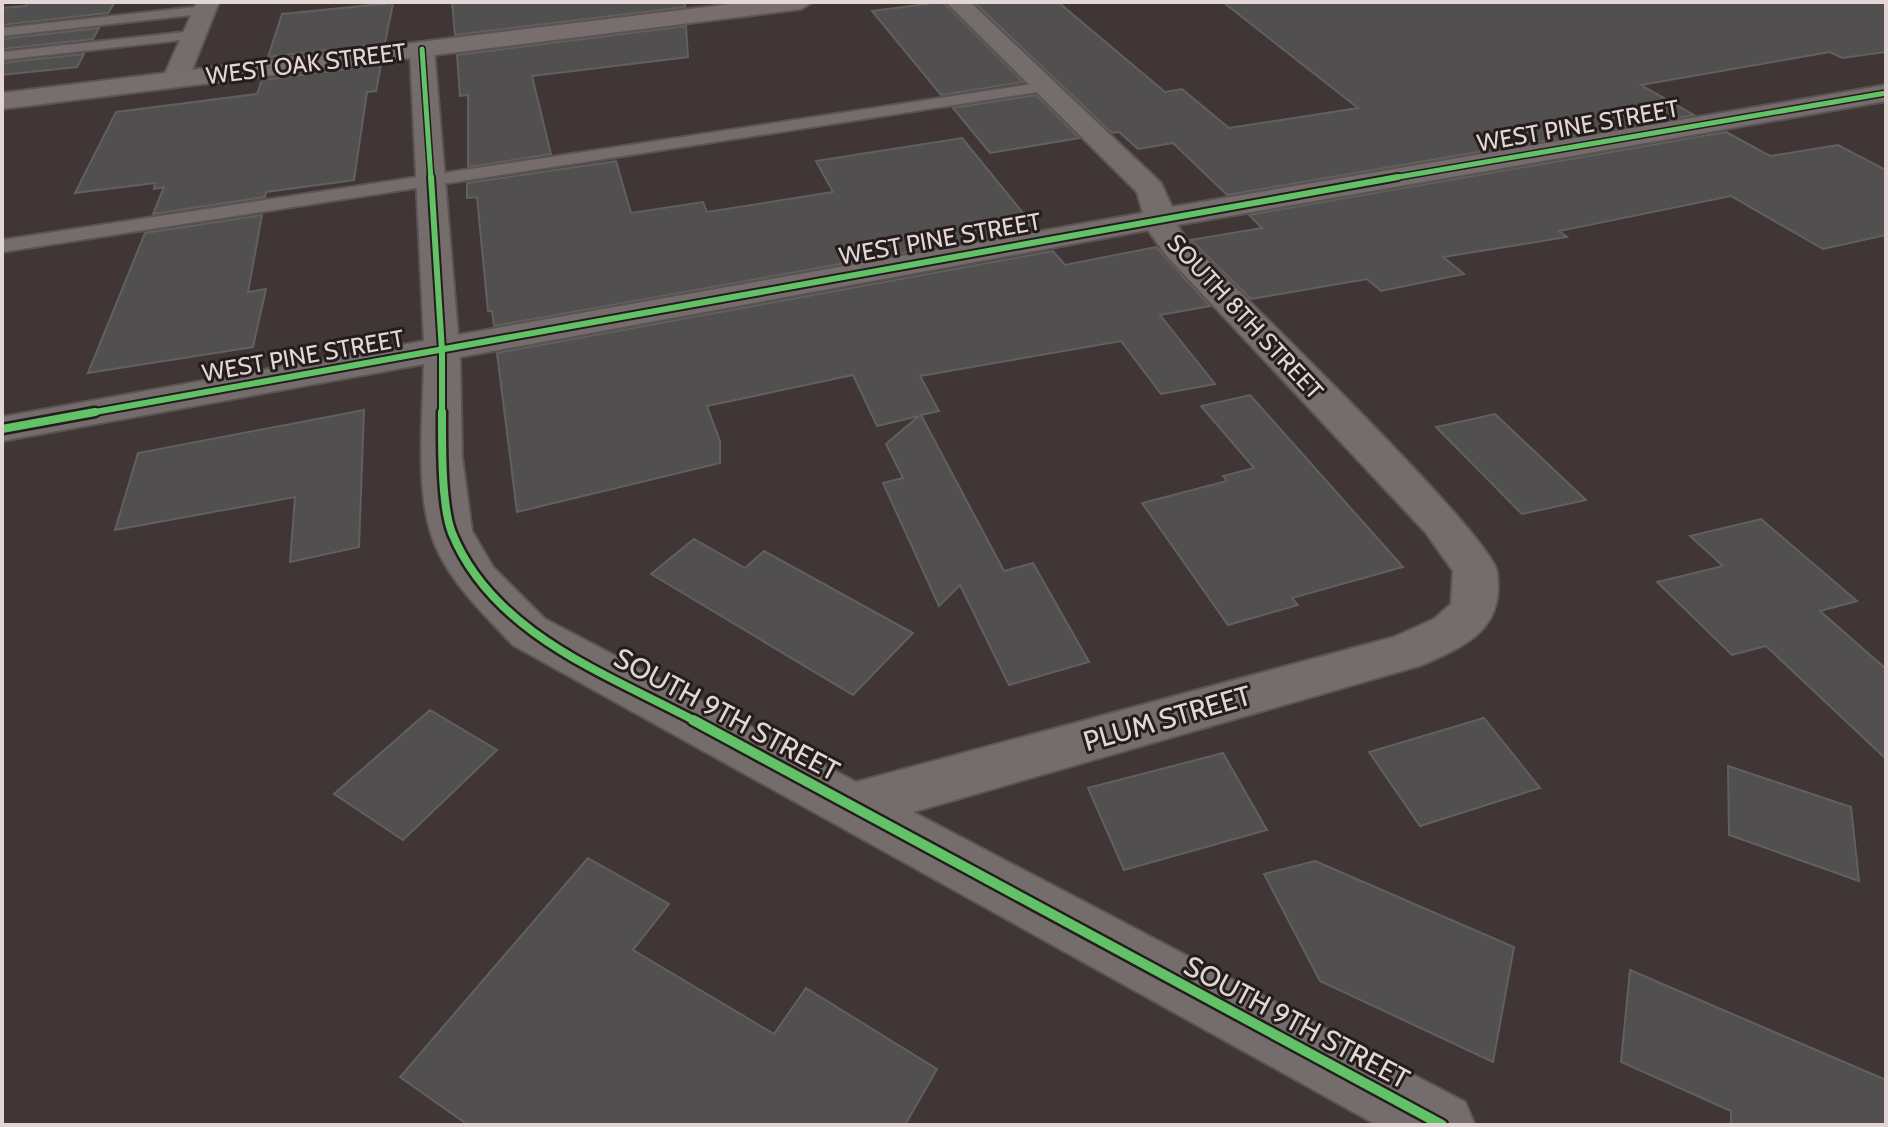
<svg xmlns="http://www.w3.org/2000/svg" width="1888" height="1127" font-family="Cabin,sans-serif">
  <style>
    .building { fill: #514f4f; stroke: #60605f; stroke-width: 2 }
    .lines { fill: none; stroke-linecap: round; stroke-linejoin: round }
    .service-casing { stroke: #5c5453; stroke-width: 4 }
    .minor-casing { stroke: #5c5453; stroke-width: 4 }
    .secondary-casing { stroke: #5c5453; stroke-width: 4 }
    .service { fill: #756c6c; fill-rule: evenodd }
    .minor { fill: #756c6c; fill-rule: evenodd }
    .secondary { fill: #786e6e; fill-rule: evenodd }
    .cycleway-far3-casing { stroke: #251d1c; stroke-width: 8 }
    .cycleway-far2-casing { stroke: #251d1c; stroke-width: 10 }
    .cycleway-far1-casing { stroke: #251d1c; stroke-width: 13 }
    .cycleway-casing { stroke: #251d1c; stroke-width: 15 }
    .cycleway-far3 { stroke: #61c268; stroke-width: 5 }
    .cycleway-far2 { stroke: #61c268; stroke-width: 6 }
    .cycleway-far1 { stroke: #61c268; stroke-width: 8 }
    .cycleway { stroke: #61c268; stroke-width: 10 }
    .labels { text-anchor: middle; stroke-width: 6; stroke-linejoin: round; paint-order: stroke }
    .far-street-label { font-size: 24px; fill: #e3d7d6; stroke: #251d1c }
    .street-label { font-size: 28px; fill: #e3d7d6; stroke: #251d1c }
  </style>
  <rect width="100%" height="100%" fill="#413636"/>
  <path class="building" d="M28,2H115L108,13L2,25V8L26,6Z
    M452,2H685V7L455,35Z
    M942,2H943L1023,82L941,95L872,11Z
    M974,2H1058L1165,92L1182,89L1229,128L1358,108L1223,2H1886V52L1842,58L1830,52L1641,85L1694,115L1227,195L1173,143L1138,149L1119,132L1112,133Z
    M393,3L385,43L268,57L282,14Z
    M686,26L688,57L532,76L551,154L468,167V95L460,96L457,55Z
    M99,28L93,39L2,49V39Z
    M84,54L77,67L2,75V63Z
    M381,65L376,91L367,92L354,180L266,192L265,197L153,214L164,187L154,189L155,183L75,193L116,112L257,94L262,80Z
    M1036,95L1079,138L990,153L953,108Z
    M1726,132L1770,156L1838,145L1886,170V235L1823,249L1731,196L1559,231L1567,237L1443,257L1464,274L1381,291L1367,279L1251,299L1191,240L1262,228L1249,215Z
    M962,138L1036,229L494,326L492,311H488L477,197L467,198V183L616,161L631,213L703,202L707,212L833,192L816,161Z
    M262,215L248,292L266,289L253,347L88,373L145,233Z
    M1156,247L1210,306L1160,315L1215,384L1161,394L1121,341L920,376L939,411L921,415L1004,571L1033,563L1089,662L1009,685L960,585L939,606L883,483L903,478L886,444L919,416L877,426L853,375L707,406L720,441V463L517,512L497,353L1053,251L1065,265Z
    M1250,395L1403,567L1292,598L1298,605L1228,625L1142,503L1227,481L1223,476L1254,468L1201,406Z
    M364,410L359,547L290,562L295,497L115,530L138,453Z
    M1495,414L1586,500L1522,514L1436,427Z
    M1761,519L1857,601L1820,611L1886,669V759L1766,646L1732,655L1657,582L1723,566L1690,536Z
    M694,539L745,568L764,551L913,633L853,695L651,574Z
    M430,710L497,750L403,840L334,794Z
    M1484,718L1540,788L1420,826L1369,752Z
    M1223,753L1267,830L1124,870L1088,788Z
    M1728,766L1851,807L1859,881L1729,835Z
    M588,858L669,904L633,950L774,1034L806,988L937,1069L905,1125H468L400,1077Z
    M1315,861L1514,947L1493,1062L1320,981L1264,874Z
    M1630,970L1886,1080V1125H1731V1111L1621,1062Z"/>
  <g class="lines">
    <defs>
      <path id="service" d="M205,6L212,10L210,13L2,36V28Z
        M194,31L201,35L199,38L2,60V52Z
        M1046,82L1054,87L1051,90L2,252V240Z"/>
      <path id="minor" d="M197,2H219L188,80L184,85H166L162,80Z
        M946,2H970L1161,183L1172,207L1886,85V101L1177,225L1187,240C1231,284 1492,535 1497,572C1505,629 1467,645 1422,665L913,812L1465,1102L1475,1125H1377L513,645C482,612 442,575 430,530C416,483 423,413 424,364L2,441V417L424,341L410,49L422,42L434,49L458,335L1143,213L1137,192ZM1148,230L1165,254L1426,533L1453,571L1451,604L1434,619L1394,637L856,782L545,619L493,567L472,531L462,457L460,357Z"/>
      <path id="secondary" d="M747,2H812L801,9L2,109V93Z"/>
    </defs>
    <use href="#service" class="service-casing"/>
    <use href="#minor" class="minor-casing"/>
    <use href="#secondary" class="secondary-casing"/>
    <use href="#service" class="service"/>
    <use href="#minor" class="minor"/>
    <use href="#secondary" class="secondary"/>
    <defs>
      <path id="cycleway-far3" d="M422,49L431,179
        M1387,179L1886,93"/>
      <path id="cycleway-far2" d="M431,177L442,351V414
        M84,414L1398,177"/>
      <path id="cycleway-far1" d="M442,412C442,443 441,505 452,533C493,634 607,674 697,722
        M2,429L95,412"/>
      <path id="cycleway" d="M693,720L1442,1125"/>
    </defs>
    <use href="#cycleway-far3" class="cycleway-far3-casing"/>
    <use href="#cycleway-far2" class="cycleway-far2-casing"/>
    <use href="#cycleway-far1" class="cycleway-far1-casing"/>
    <use href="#cycleway" class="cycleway-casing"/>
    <use href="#cycleway-far3" class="cycleway-far3"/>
    <use href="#cycleway-far2" class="cycleway-far2"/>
    <use href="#cycleway-far1" class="cycleway-far1"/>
    <use href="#cycleway" class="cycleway"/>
  </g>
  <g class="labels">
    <g class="far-street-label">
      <text transform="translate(306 64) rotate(-7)" y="8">WEST OAK STREET</text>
      <text transform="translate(1578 126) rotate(-10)" y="8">WEST PINE STREET</text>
      <text transform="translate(940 239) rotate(-10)" y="8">WEST PINE STREET</text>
      <text transform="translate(1245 317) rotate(47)" y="8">SOUTH 8TH STREET</text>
      <text transform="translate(303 356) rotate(-10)" y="8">WEST PINE STREET</text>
    </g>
    <g class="street-label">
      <text transform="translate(727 714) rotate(28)" y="10">SOUTH 9TH STREET</text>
      <text transform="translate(1167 718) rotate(-16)" y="10">PLUM STREET</text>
      <text transform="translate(1297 1022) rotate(28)" y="10">SOUTH 9TH STREET</text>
    </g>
  </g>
  <rect width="1888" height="1127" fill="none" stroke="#e3d7d6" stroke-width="8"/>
</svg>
